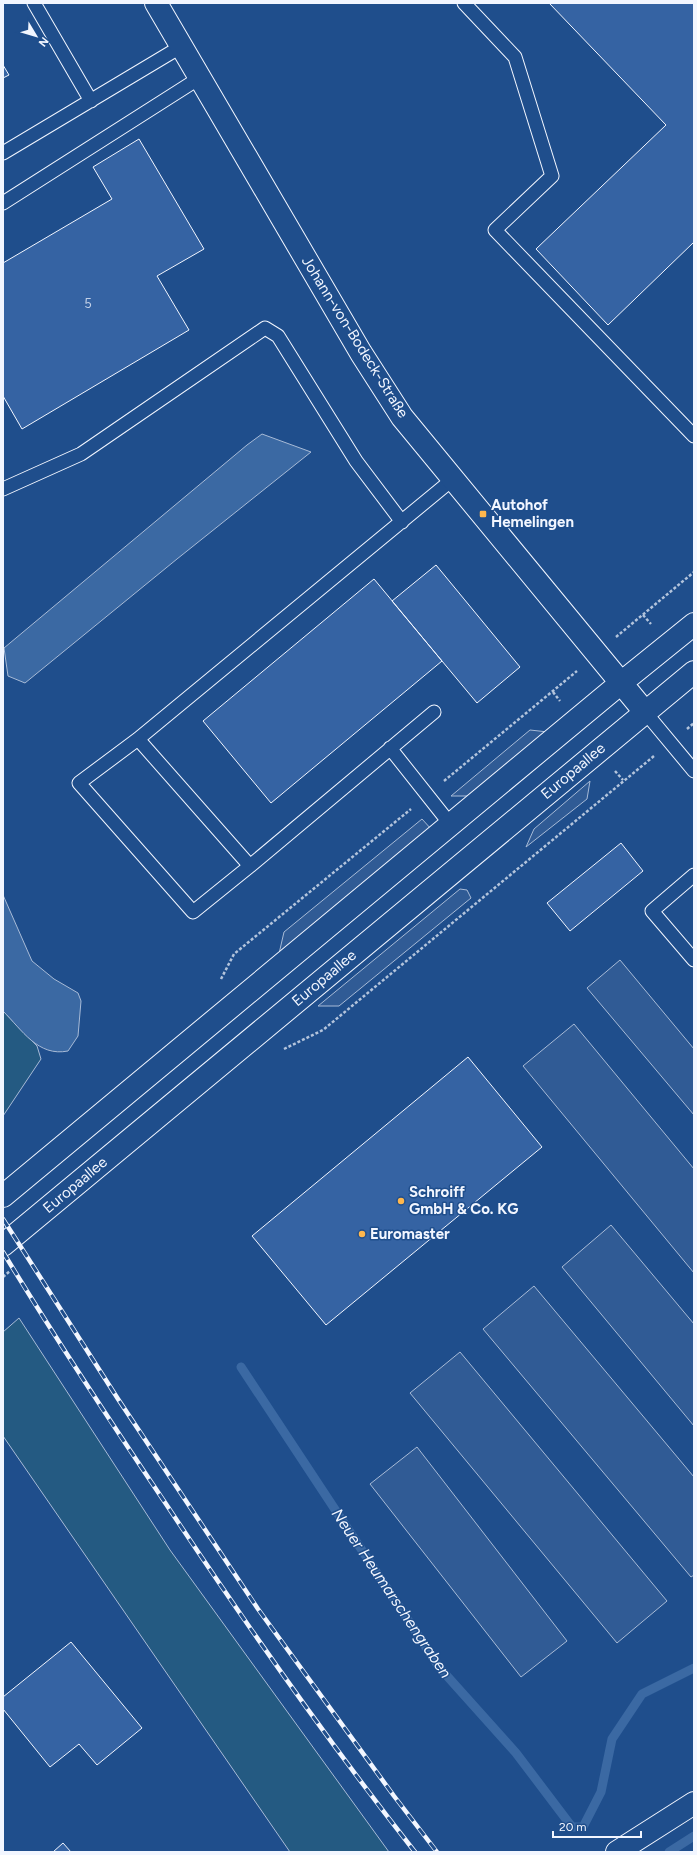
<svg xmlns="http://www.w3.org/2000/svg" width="697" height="1855" font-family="Figtree,sans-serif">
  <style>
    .green { fill: #245a82; stroke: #a8bbd7 }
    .parking { fill: #305b95; stroke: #a8bbd7 }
    .water { fill: #3b69a3; stroke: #a8bbd7 }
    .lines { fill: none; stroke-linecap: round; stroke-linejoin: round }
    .stream { stroke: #3b69a3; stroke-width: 9 }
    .building { fill: #3563a3; stroke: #f2f6ff }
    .lane-casing { stroke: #f2f6ff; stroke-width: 15 }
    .street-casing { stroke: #f2f6ff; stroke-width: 24 }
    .path { stroke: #b3c4dc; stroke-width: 2.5; stroke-dasharray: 3 2; stroke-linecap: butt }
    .lane { stroke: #1f4e8c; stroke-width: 13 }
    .street { stroke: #1f4e8c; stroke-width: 22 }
    .rail-casing { stroke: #f2f6ff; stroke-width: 4.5 }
    .rail { stroke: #1f4e8c; stroke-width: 3; stroke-dasharray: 9; stroke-linecap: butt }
    .poi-dot { fill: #ffb74d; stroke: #1f4e8c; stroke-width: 1.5 }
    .labels { text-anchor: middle; stroke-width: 3; stroke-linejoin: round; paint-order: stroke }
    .number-label { font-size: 13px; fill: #c3d1e8 }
    .street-label { font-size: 15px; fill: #f2f6ff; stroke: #1f4e8c }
    .poi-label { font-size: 15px; font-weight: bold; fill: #f2f6ff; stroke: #1f4e8c; text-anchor: start }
    .water-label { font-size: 16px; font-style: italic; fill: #f2f6ff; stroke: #1f4e8c }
  </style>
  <rect width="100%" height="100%" fill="#1f4e8c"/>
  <path class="green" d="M3,1011L37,1046L41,1059L3,1116Z
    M19,1318L170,1550L389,1852H290L3,1436V1332Z"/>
  <path class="parking" d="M530,730L548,732L471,796H451Z
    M590,781L587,799L526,847L534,829Z
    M422,819L432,830L278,958L284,932Z
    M460,889L467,890L471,898L339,1006H318Z
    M620,960L694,1049V1115L587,988Z
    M574,1024L694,1169V1273L523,1066Z
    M611,1225L694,1324V1426L562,1267Z
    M534,1286L694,1477V1575L691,1577L483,1329Z
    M460,1352L667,1601L617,1643L410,1393Z
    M417,1447L567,1641L521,1677L370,1484Z"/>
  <path class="water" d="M262,434L311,452L177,559L25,683L8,676L4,648L247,445Z
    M3,895L32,961L54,979L78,993L81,1001L78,1036L68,1051C38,1057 22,1030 3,1011Z"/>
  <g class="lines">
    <path class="stream" d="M241,1367L439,1667L516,1753L572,1827H583L601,1792L612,1739L642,1694L694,1668
      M669,1852L694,1836"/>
  </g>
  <path class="building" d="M549,3H694V242L608,325L536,249L666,125Z
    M3,65L9,75L3,78Z
    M139,139L204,249L157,276L189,330L22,429L3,396V263L112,199L93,167Z
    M436,565L520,667L477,703L392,601Z
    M374,579L442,661L271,803L203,721Z
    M621,843L643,871L570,931L547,903Z
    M468,1057L542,1147L326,1325L252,1236Z
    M71,1642L142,1728L97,1765L79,1744L50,1767L3,1709V1697Z
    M63,1843L71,1852H53Z"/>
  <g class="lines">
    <defs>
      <path id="lane" d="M34,3L91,101
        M464,3L515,57L552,176L495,230L694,436
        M3,153L182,46
        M3,203L201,77
        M3,489L81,454L265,328L278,336L356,461L402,522
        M645,712L694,771
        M138,739L250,866L434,712
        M390,748L451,825
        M250,866L193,912L79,783L138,739L453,479
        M694,875L652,911L694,960"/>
      <path id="street" d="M156,3L361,353L402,417L645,712
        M3,1196L621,683L694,624
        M3,1245L694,672
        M617,1852L694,1803"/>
    </defs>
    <use href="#lane" class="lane-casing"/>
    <use href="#street" class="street-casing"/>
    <path class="path" d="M643,615L651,624
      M616,637L694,572
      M553,692L560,701
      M687,729L694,723
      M615,771L623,780
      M444,781L577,671
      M221,979L234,954L411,809
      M284,1049L323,1030L654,756
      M3,1277L10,1271"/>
    <use href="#lane" class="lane"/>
    <use href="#street" class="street"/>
    <defs>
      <path id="rail" d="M3,1219L118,1399L258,1609L394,1796L437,1852
        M3,1252C55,1338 110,1421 166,1504C245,1623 327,1740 415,1852"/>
    </defs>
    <use href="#rail" class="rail-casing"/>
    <use href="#rail" class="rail"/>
  </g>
  <g class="poi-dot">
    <rect x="479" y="510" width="8" height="8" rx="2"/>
    <circle cx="401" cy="1201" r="4"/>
    <circle cx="362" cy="1234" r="4"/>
  </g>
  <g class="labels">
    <g class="number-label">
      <text x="88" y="308">5</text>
    </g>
    <g class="street-label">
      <text transform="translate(355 337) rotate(58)" y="5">Johann-von-Bodeck-Straße</text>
      <text transform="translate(573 771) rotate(-40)" y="5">Europaallee</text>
      <text transform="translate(324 978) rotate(-40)" y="5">Europaallee</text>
      <text transform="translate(75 1185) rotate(-40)" y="5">Europaallee</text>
    </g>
    <g class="poi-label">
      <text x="491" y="510">Autohof<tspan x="491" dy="17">Hemelingen</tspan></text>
      <text x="409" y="1197">Schroiff<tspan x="409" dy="17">GmbH &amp; Co. KG</tspan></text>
      <text x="370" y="1239">Euromaster</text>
    </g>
    <g class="water-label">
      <text transform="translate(392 1593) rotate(56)" y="6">Neuer Heumarschengraben</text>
    </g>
  </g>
  <rect width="697" height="1855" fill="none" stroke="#f2f6ff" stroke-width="8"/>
  <g transform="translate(36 36) rotate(128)" stroke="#1f4e8c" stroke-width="3" paint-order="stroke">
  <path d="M0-3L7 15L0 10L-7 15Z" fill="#f2f6ff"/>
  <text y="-6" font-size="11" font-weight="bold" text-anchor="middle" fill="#f2f6ff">N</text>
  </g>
  <path d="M553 1831v6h88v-6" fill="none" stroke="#f2f6ff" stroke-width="2"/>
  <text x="559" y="1831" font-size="12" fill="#f2f6ff" stroke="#1f4e8c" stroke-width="3" paint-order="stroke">20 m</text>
</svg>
